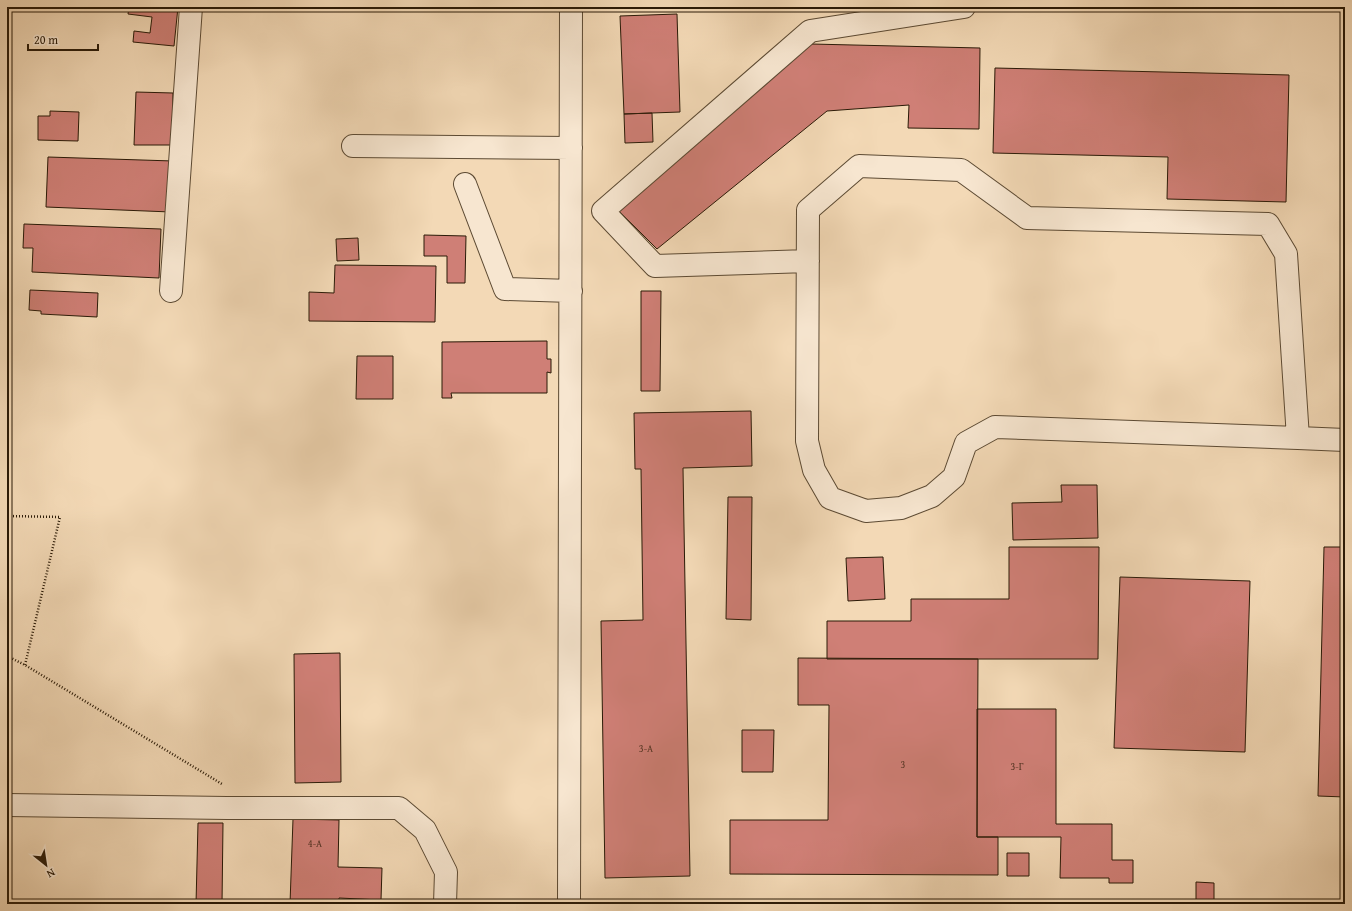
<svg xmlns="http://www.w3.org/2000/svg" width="1352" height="911" font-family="'Gentium Book Plus',serif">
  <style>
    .building { fill: #cf7f76; stroke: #2a1a07 }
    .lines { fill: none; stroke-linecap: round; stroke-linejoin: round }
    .minor-casing { stroke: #5c4a33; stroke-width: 24 }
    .path { stroke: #2a1a07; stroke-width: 2.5; stroke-dasharray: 1 2; stroke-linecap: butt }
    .minor { stroke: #f7e6d0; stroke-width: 22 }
    .labels { text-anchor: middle; stroke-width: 3; stroke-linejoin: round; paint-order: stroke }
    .number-label { font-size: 10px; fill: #533323 }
  </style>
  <rect width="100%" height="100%" fill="#f3d9b6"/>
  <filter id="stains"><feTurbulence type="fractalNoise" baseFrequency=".005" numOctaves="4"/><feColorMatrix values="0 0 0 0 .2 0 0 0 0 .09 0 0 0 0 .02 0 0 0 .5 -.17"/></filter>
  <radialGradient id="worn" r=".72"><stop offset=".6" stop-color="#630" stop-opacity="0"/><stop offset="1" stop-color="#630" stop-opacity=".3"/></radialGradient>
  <path class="building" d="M129,7H178L174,46L133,42L134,31L150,33L152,17L128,14Z
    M677,14L680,112L624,114L620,16Z
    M811,44L980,48L979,129L908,128L909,105L827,111L657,249L619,211Z
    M995,68L1289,75L1286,202L1167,199L1168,157L993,153Z
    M136,92L173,93L172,145H134Z
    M50,111L79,112L78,141L38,140V116H50Z
    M652,113L653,142L625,143L624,114Z
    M48,157L173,161L171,212L46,207Z
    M24,224L161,229L159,278L32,272L33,248H23Z
    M424,235L466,236L465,283H447V256H424Z
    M358,238L359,260L337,261L336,239Z
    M335,265L436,266L435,322L309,321V292L334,293Z
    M30,290L98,293L97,317L41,314V311L29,310Z
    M641,291H661L660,391H641Z
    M547,341V359H551V373L547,372V393H451L452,398H442V342Z
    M357,356H393V399H356Z
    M751,411L752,466L683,468L690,876L605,878L601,621L643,620L641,469H635L634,413Z
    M1061,485H1097L1098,538L1013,540L1012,503L1062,502Z
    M728,497H752L751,620L726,619Z
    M1009,547H1099L1098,659H827V621H911V599H1009Z
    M1324,547H1345V797L1318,796Z
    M883,557L885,599L848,601L846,558Z
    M1120,577L1250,581L1245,752L1114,748Z
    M340,653L341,782L295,783L294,654Z
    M798,658L978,659L977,837H998V875L730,874V820H828L829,705H798Z
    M977,709H1056V824H1112V860H1133V883H1109V878H1060L1061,837H977Z
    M742,730H774L773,772H742Z
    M293,819L339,820L338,867L382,868L381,900L339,898V904H290Z
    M198,823H223L222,904H196Z
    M1007,853H1029V876H1007Z
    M1196,882L1214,883V904H1196Z
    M1047,901L1140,902V904H1047Z"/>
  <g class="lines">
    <defs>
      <path id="minor" d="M353,146L571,148
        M465,184L505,289L571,291
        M808,261L655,266L603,211L810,31L964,7
        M171,291L191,7
        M1298,438L1286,254L1268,224L1027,218L961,170L859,166L808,210L807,441L814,470L830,498L866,511L901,508L932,496L954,477L966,443L995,427L1298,438L1345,440
        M7,805L227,808H399L425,830L446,872L445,904
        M569,904L571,7"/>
    </defs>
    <use href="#minor" class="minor-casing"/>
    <path class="path" d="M7,516L60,517L25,665
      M7,656L25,665L222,784"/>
    <use href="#minor" class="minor"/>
  </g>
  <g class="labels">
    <g class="number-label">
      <text x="646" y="752">3-А</text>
      <text x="903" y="768">3</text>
      <text x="1017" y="770">3-Г</text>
      <text x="315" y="847">4-А</text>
    </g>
  </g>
  <rect width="1352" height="911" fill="none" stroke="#f3d9b6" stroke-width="24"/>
  <rect x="8" y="8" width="1336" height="895" fill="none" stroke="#2a1a07" stroke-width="2"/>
  <rect x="12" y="12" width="1328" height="887" fill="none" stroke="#2a1a07"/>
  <g transform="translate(46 865) rotate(150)" stroke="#f7e6d0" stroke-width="3" paint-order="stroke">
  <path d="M0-3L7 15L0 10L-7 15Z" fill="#2a1a07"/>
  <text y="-6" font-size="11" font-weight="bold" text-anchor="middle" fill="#2a1a07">N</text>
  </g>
  <path d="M28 44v6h70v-6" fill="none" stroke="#2a1a07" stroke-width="2"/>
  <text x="34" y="44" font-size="12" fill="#2a1a07" stroke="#f7e6d0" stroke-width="3" paint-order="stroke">20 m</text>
  <rect width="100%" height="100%" filter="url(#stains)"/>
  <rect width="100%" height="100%" fill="url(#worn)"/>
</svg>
